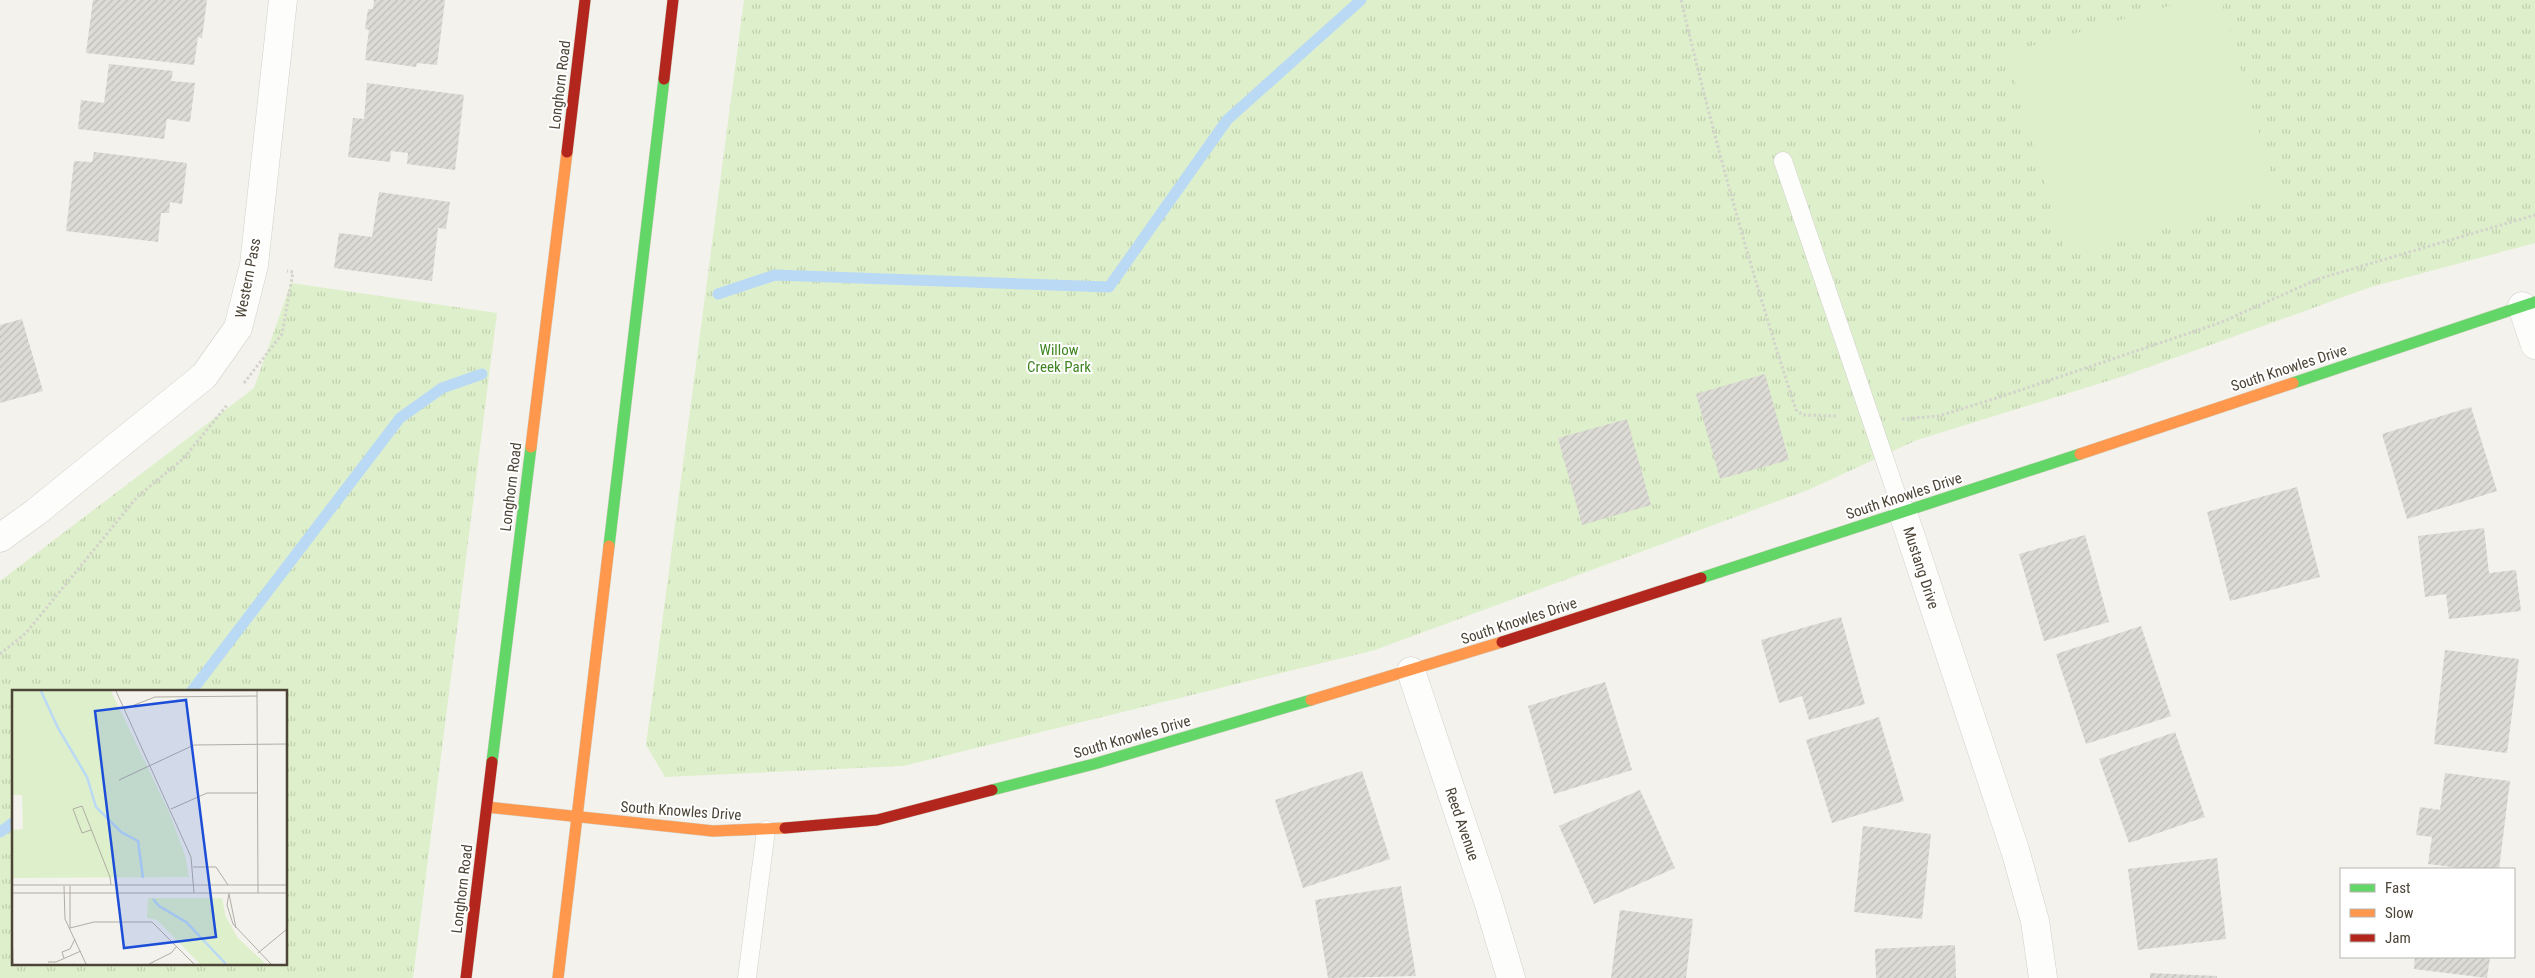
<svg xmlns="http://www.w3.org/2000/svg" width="2535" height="978" font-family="'Roboto Condensed',sans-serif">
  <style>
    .grass { fill: url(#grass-tufts); fill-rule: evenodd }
    .garden { fill: #def0cb }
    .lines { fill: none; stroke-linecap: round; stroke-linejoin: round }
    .stream { stroke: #bad9f5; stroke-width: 11 }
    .building { fill: url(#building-hatch) }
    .lane-casing { stroke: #d1d0ca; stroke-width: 19 }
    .street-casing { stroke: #d1d0ca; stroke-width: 29 }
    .fast-casing { stroke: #d3d0c3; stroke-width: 12 }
    .slow-casing { stroke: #d3d0c3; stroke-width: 12 }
    .jam-casing { stroke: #d3d0c3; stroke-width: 12 }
    .path { stroke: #d3d2cb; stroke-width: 3; stroke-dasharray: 2.5 2.5; stroke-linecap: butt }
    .lane { stroke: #fdfdfc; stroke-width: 18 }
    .street { stroke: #fdfdfc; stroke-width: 28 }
    .fast { stroke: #63d668; stroke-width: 11 }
    .slow { stroke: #ff974d; stroke-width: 11 }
    .jam { stroke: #b3261e; stroke-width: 11 }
    .labels { text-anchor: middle; stroke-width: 4; stroke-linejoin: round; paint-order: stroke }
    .street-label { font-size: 15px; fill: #4c4537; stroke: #fff }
    .park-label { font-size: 15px; fill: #408522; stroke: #fff }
    .inset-river { fill: none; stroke: #bad9f5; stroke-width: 2.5 }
    .inset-road { fill: none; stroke: #b0ada4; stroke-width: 1 }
    .view { fill: #1d4ed8; fill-opacity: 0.15; stroke: #1d4ed8; stroke-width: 2.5 }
    .inset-edge { fill: none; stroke: #4c4537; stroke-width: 2.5 }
  </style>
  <defs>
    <pattern id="grass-tufts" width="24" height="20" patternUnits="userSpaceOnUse" patternTransform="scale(1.25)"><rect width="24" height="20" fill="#def0cb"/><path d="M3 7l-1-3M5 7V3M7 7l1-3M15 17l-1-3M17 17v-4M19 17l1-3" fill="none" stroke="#c0cfaf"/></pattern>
    <pattern id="building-hatch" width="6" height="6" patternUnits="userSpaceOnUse" patternTransform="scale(1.25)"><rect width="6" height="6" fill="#dddbd5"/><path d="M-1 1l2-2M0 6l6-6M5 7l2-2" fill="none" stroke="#bfbdb7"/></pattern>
  </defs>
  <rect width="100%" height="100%" fill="#f3f2ed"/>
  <path class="grass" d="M744,0H2535V243L2371,287L2127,375L1917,440L1808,490L1375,650L903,766L665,777L646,745Z
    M291,283L497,313L413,978H0V581L254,388ZM14,692H286V964H14Z"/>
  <path class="garden" d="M2190,0H2221L2277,195L2066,256L2007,53Z"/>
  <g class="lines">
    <path class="stream" d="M718,294L775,275L1109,287L1227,120L1361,0
      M191,692L400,418L442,388L482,374
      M0,832L14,822"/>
  </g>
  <path class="building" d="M93,0H207L202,38L198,37L194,65L86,53Z
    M374,0H445L437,65L417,63L416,67L365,60L369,30L365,29L368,9H373Z
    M109,64L173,71L171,81L195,83L190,122L167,119L164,139L78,129L81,100L104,103Z
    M367,83L464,95L455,170L407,164L408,153L391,151L390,162L348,157L353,118L364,119Z
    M94,152L187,163L182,204L170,202L169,213H161L158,242L66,231L74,161L92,162Z
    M379,192L450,202L446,229L438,228L432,281L334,268L339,233L372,237Z
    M22,319L43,391L0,403V325Z
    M1765,374L1789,460L1720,479L1696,394Z
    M2471,407L2497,491L2407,519L2382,434Z
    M1627,419L1651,505L1582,525L1558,438Z
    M2297,487L2320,577L2230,601L2207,512Z
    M2484,528L2489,573L2516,570L2521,611L2449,619L2446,594L2425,597L2418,536Z
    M2085,535L2109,622L2044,641L2019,554Z
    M1841,617L1865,704L1809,720L1802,696L1779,703L1761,640Z
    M2141,626L2171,716L2086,744L2056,654Z
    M2445,650L2519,659L2507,753L2434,744Z
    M1605,682L1632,770L1554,794L1528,706Z
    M1879,717L1904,801L1832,823L1806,740Z
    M2175,732L2205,817L2129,843L2099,759Z
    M1362,771L1390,859L1303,888L1275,800Z
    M2445,773L2510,781L2499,869H2468L2428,864L2432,837L2416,835L2420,807L2440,810Z
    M1640,790L1675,868L1594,904L1559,826Z
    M1863,826L1931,834L1922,919L1854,912Z
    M2217,858L2226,939L2138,950L2128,869Z
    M1401,886L1416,976L1328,978L1315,900Z
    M1620,910L1693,919L1686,978H1611Z
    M1955,945L1956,978H1876L1875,949Z
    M2415,957H2490L2487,978L2414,969Z
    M2150,973L2217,976V978H2150Z"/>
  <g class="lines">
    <defs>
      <path id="lane" d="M1783,161L1903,513
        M747,978L766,830"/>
      <path id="street" d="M2522,306L2535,345
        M1903,513L2015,850L2035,921L2043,978
        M0,538L36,512L204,376L238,328L254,265L283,0
        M1411,671L1488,901L1511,978"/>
      <path id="fast" d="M2293,383L2535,302
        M609,546L664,79
        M1701,578L2080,454
        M492,762L531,447
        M992,790L1094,764L1311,700"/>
      <path id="slow" d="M531,447L567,152
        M2080,454L2293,383
        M1311,700L1502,642
        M487,807L713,831L785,828
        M558,978L609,546"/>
      <path id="jam" d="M664,79L673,0
        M567,152L585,0
        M1502,642L1701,578
        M785,828L877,820L992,790
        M466,978L492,762"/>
    </defs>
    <use href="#lane" class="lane-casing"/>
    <use href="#street" class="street-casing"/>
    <use href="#fast" class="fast-casing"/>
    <use href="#slow" class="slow-casing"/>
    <use href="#jam" class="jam-casing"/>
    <path class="path" d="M1681,0C1714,139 1752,275 1796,410L1803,415L1838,416
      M244,383L282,334L293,272L287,271
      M1902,419L1939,416L2003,396L2222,322L2318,279L2535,215
      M0,654L26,633L137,497L183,459L228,404"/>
    <use href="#lane" class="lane"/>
    <use href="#street" class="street"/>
    <use href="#fast" class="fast"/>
    <use href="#slow" class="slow"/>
    <use href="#jam" class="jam"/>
  </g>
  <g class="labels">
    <g class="street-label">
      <text transform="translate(560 85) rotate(-83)" y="5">Longhorn Road</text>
      <text transform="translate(248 278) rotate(-79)" y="5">Western Pass</text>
      <text transform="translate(2289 368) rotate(-18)" y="5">South Knowles Drive</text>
      <text transform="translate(511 487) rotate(-83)" y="5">Longhorn Road</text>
      <text transform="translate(1904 496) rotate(-18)" y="5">South Knowles Drive</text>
      <text transform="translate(1921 568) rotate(72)" y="5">Mustang Drive</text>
      <text transform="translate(1519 621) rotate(-18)" y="5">South Knowles Drive</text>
      <text transform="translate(1132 737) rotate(-16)" y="5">South Knowles Drive</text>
      <text transform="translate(681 811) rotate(4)" y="5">South Knowles Drive</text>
      <text transform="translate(1462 824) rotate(71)" y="5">Reed Avenue</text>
      <text transform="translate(462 889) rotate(-83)" y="5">Longhorn Road</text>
    </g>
    <g class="park-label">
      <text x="1059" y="355">Willow<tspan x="1059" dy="17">Creek Park</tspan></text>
    </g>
  </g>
  <g transform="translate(12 690)">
    <rect width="275" height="275" fill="#f3f2ed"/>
    <path d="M0,1H99L157,122L173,165L177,187L0,188V140L11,139L10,105H0ZM136,208H210L214,227L226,248L254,274H188L145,230L135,228Z" fill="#def0cb"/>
    <path d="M104,43L112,62L94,70L86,51Z" fill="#def0cb"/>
    <path class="inset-river" d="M29,1L46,38L75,87L84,117L109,142L126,151L131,188M141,209L147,216L174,232L214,274"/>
    <path class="inset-road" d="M104,1L179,167L182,203M245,1L246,203M112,19L143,7L245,6M107,90L182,55L275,54M159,119L195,103H246M79,140L70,143L61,119L70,116L98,187L99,195M181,177H204L216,195M0,195H275M52,196L53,229L74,274M0,203H275M217,203L215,215L221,234L259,274M217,204L224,238M0,235L1,274M58,238L82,232H140L182,274M58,238V196M246,263L275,239M52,268L50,262L58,259L63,249M36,272H44L69,261M137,274L159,263L165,256"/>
    <path class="view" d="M174,10L204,247L112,258L83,21Z"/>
    <rect width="275" height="275" class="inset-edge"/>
  </g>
  <rect x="2340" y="868" width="175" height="90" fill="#ffffff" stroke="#b7b5af"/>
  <rect x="2350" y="884" width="25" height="8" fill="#63d668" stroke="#b7b5af"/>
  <text x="2385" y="893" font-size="15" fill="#4c4537">Fast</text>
  <rect x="2350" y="909" width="25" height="8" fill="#ff974d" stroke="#b7b5af"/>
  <text x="2385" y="918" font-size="15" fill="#4c4537">Slow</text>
  <rect x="2350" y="934" width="25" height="8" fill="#b3261e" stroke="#b7b5af"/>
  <text x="2385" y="943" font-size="15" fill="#4c4537">Jam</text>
</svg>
